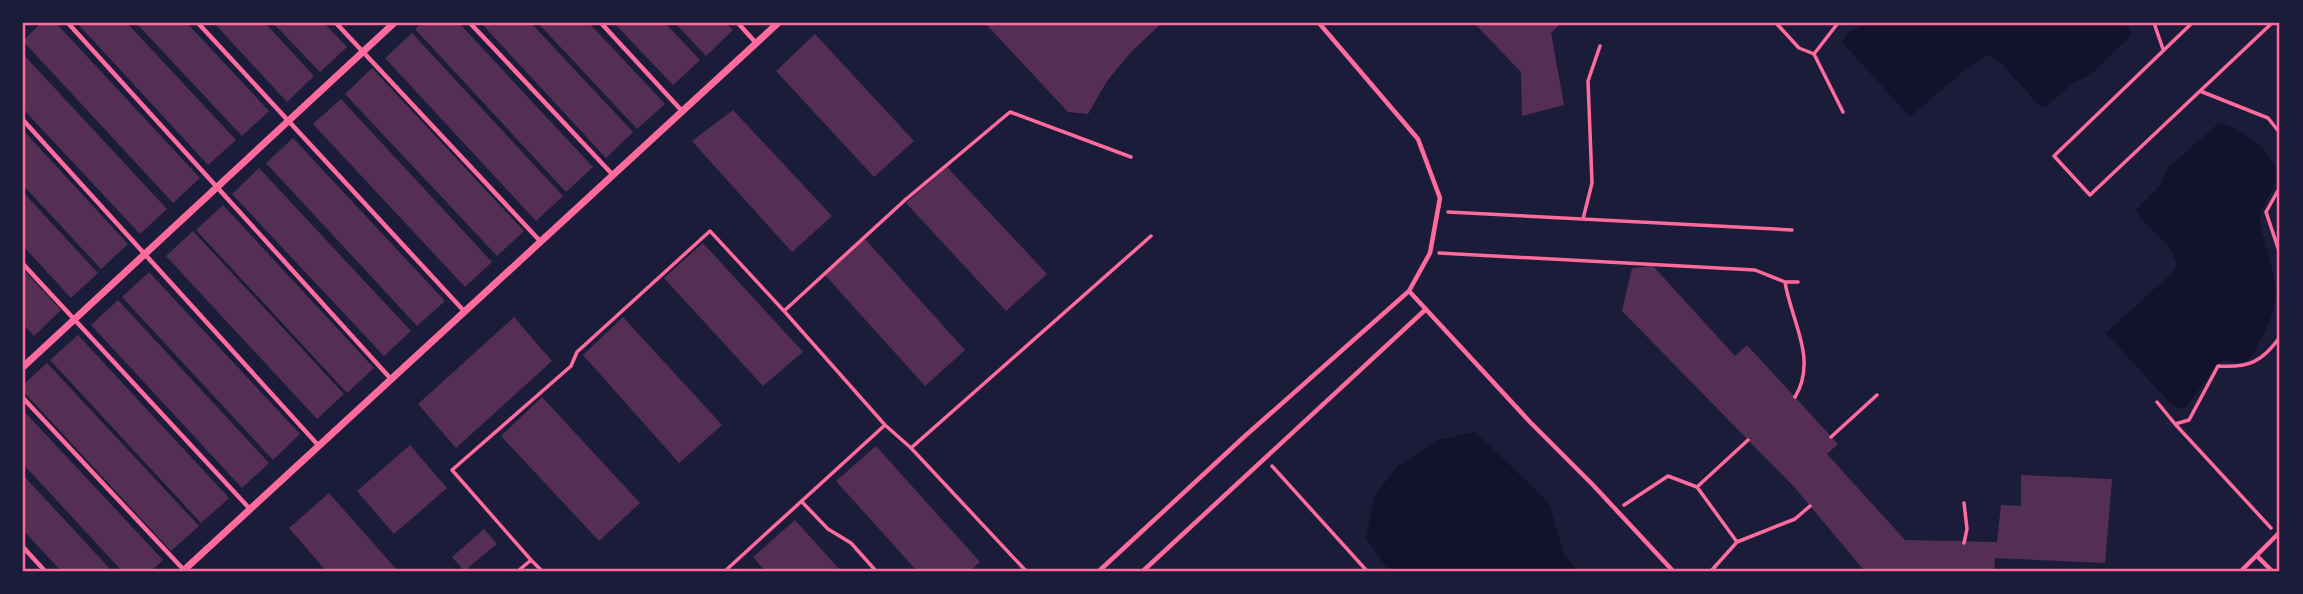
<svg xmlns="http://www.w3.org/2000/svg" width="2303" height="594" font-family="Mulish,sans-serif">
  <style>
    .water { fill: #12122b }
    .building { fill: #542f53 }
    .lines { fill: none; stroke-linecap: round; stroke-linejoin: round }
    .path { stroke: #ff6b9d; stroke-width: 3.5 }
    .service { stroke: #ff6b9d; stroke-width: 4.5 }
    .minor { stroke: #ff6b9d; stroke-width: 7 }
    .neatline { fill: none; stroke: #ff6b9d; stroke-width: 2.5 }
  </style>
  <rect width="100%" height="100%" fill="#1b1b3a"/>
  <path class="water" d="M1869,23H2121L2129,28L2131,34L2128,39L2092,73L2072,84L2045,107L2038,104L1999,61L1986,55L1961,73L1910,117L1842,42L1847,33Z
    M2221,124C2239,125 2278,155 2276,176C2276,192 2259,204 2260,220C2260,229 2264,238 2266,247C2277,288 2282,300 2261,339C2257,345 2253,357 2246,361C2238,365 2228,358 2219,362L2187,406L2181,409L2170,403L2106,333L2173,272L2177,264L2171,249L2139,216L2136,209L2161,184L2168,168L2214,127Z
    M1476,432L1549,503L1564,555L1579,571H1389L1366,538L1374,496L1397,467L1438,440Z"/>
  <path class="building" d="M41,23H56L200,178L173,203L23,41Z
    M77,23H127L236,140L208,165Z
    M136,23H187L269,111L242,136Z
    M214,23H265L314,76L287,102Z
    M273,23H324L347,47L320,72Z
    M422,23H459L593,167L566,192L415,29Z
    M481,23H531L633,132L606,158Z
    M538,23H589L665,104L637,129Z
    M614,23H665L700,60L673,85Z
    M675,23H726L733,30L706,56Z
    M985,23H1162L1132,51L1107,81L1088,114L1068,112Z
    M1474,23H1561L1551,33L1564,105L1522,116L1521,72Z
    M412,33L563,196L536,221L385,58Z
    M815,34L914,141L874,177L776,71Z
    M23,54L167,209L140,234L23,109Z
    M372,68L524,231L497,256L345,94Z
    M341,99L492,262L465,287L313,124Z
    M733,110L832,216L792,252L692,141Z
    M23,130L128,244L101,269L23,185Z
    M293,138L445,301L417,326L266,163Z
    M947,167L1047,274L1006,311L906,203Z
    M259,168L411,331L384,356L232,194Z
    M23,192L98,273L71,298L23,246Z
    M223,205L374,368L347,393L196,230Z
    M193,231L344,394L317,419L166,256Z
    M865,239L965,350L925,386L825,275Z
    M703,243L803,352L763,386L664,278Z
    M1653,266L1735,356L1747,345L1838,444L1827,454L1905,540L1997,542L2001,505L2021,506V475L2112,479L2105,563L1995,558L1994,571H1896L1863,569L1795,488L1622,311L1632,268Z
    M23,269L61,310L34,336L23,324Z
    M149,272L300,434L273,460L122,297Z
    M118,300L269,463L242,488L91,325Z
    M514,317L552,361L456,448L418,404Z
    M623,317L722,425L679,463L583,355Z
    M78,335L229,498L201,523L50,360Z
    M47,363L199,526L171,551L23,391V385Z
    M542,397L640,503L599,541L501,436Z
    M23,410L163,560L151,571H122L23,464Z
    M410,445L447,488L394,534L357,491Z
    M876,446L980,562L970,571H917L836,481Z
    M23,475L112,571H61L23,530Z
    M329,493L398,571H326L289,528Z
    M795,520L841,571H765L753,557Z
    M484,529L497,544L464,571L452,557Z"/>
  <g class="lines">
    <path class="path" d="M1776,23L1799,48L1814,54L1838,23
      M2154,23L2163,49
      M2192,23L2054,156L2090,195L2272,23
      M1814,54L1843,112
      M2200,91L2268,118L2280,133
      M2280,187L2266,212L2280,254
      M1448,212L1792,230
      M1583,219L1592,183L1588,81L1600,46
      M1439,253L1755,270L1785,282H1798
      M1785,282C1791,321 1818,359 1795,397
      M2157,402L2175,424
      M885,425L784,311L905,200L1010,112L1131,157
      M1831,437L1877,395
      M1272,466L1367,571
      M1697,487L1748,440
      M802,502L828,529L851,543L876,571
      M1624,505L1668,476L1697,487L1737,542L1711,571
      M2271,528L2175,424L2189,420L2218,366C2249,368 2262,362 2280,337
      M1737,542L1795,519L1810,506
      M1964,543L1967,529L1964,503
      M531,560L452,470L571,366L577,352L710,231L784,311
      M518,571L531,560L542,571
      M725,571L885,425L911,448
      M1026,571L911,448L1151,236"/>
    <path class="service" d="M68,23L391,379
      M198,23L464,311
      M336,23L541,242
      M470,23L613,175
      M601,23L682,111
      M738,23L756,43
      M1319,23L1418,139L1440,198L1430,253L1409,291L1530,422L1593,485L1673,571
      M23,120L318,445
      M23,264L250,509
      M23,398L184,570
      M23,547L45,571
      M2257,556L2272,571
      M1099,571L1245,436L1409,291
      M1143,571L1425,310
      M2241,571L2280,532"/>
    <path class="minor" d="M23,367L394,23
      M183,571L778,23"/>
  </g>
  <rect width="2303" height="594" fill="none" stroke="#1b1b3a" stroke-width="49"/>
  <rect x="24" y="24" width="2254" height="546" class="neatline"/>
</svg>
